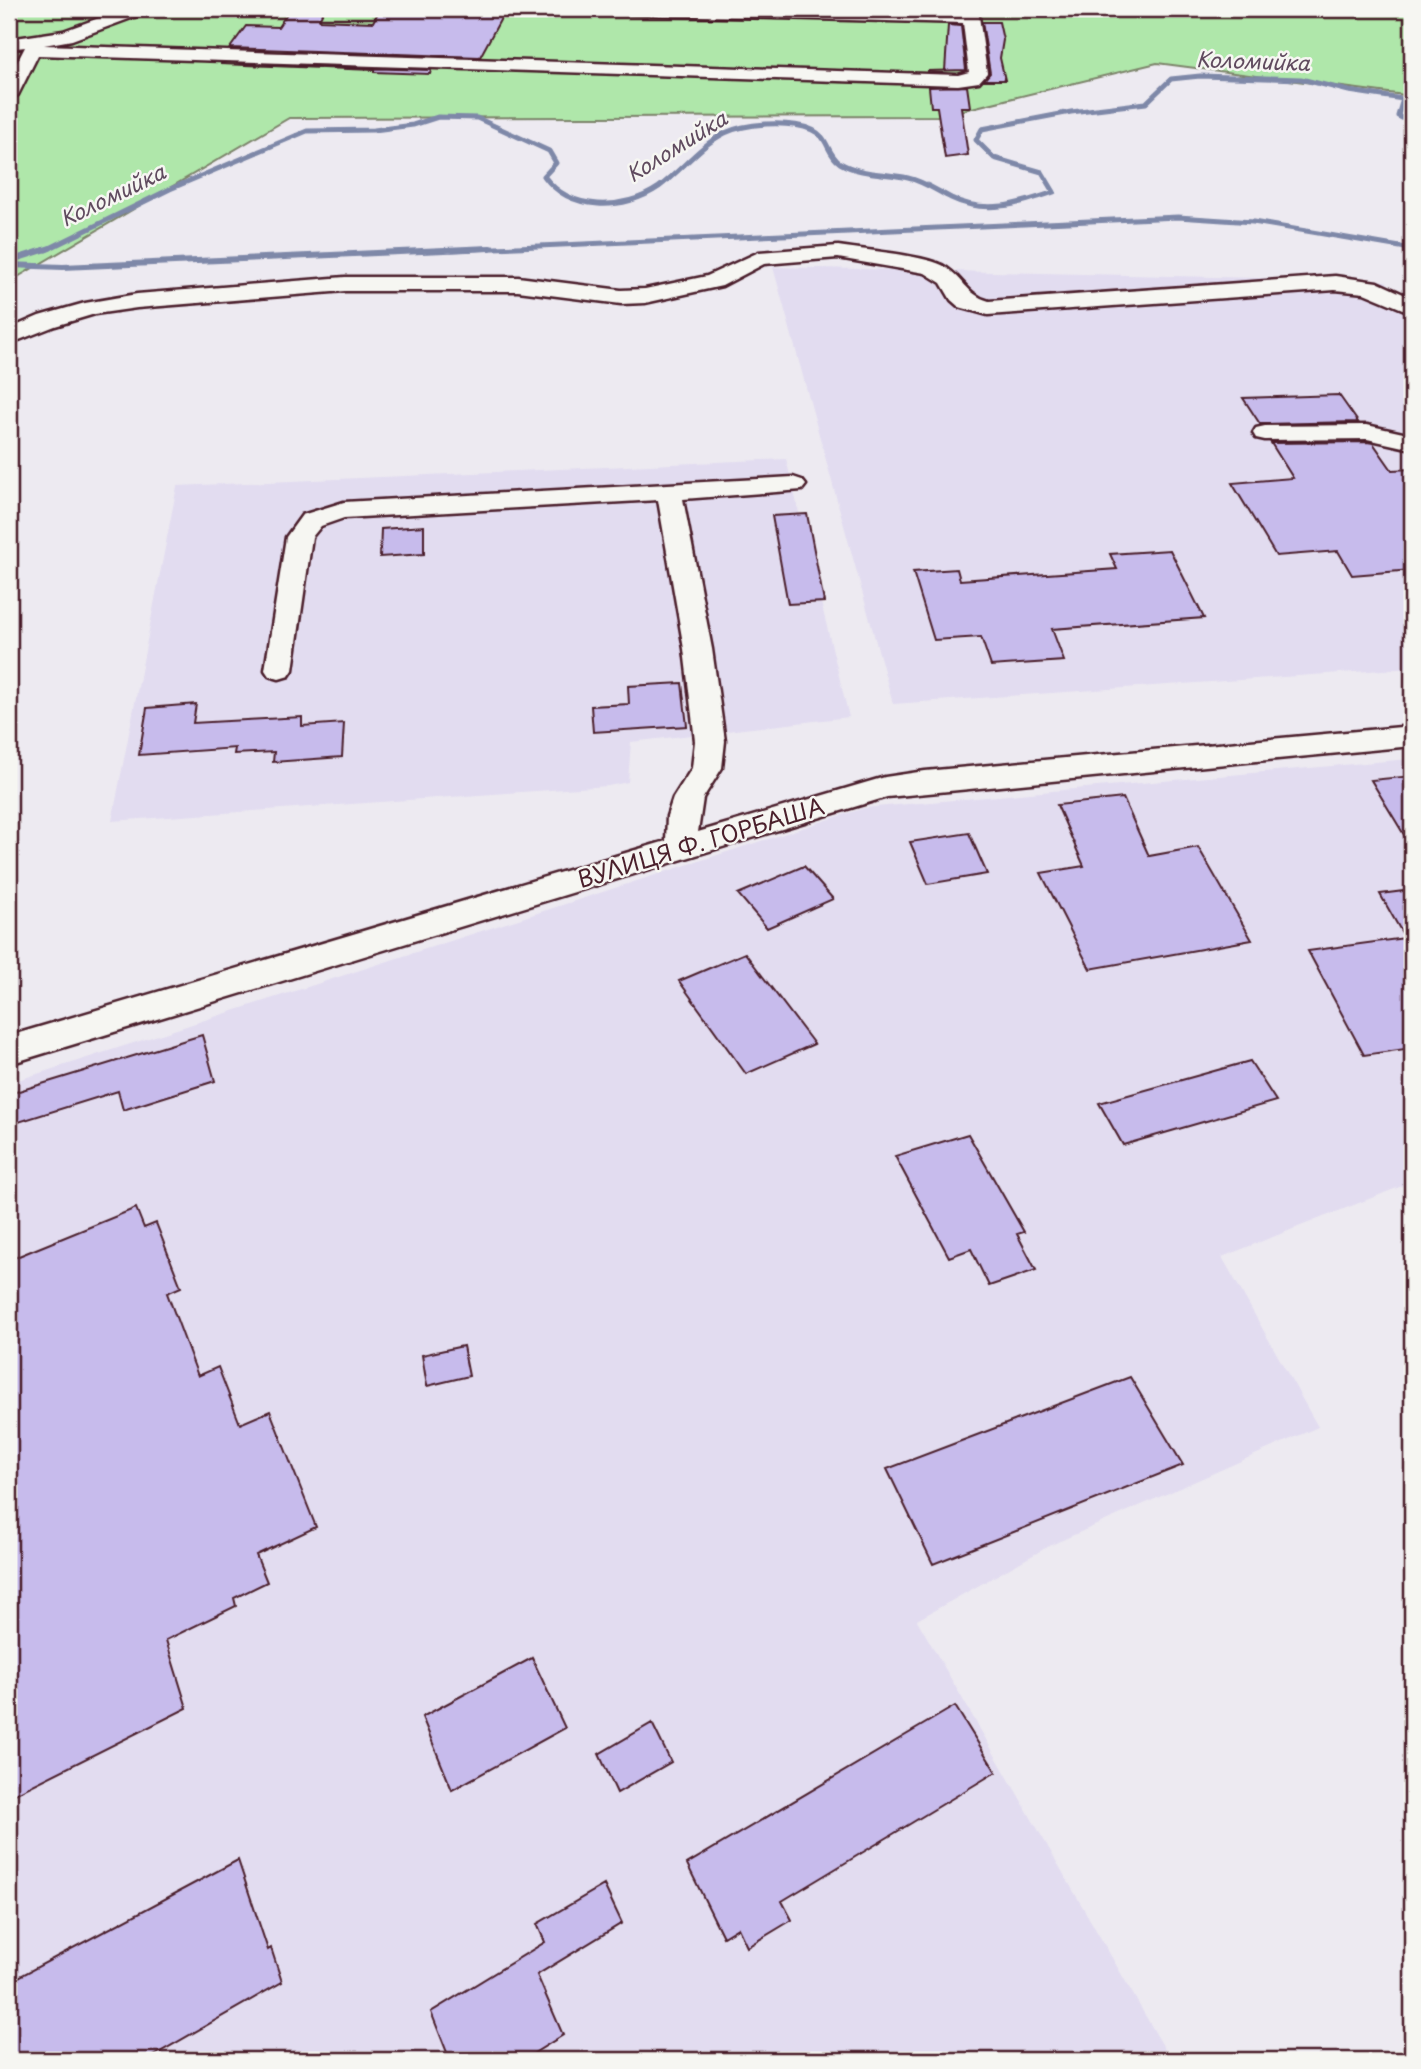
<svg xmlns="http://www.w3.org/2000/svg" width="1421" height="2069" font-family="'Playpen Sans',sans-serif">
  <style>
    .built { fill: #e2dcf0 }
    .green { fill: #afe7aa; stroke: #7c836a; stroke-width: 2 }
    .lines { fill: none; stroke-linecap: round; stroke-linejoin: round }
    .stream-far1 { stroke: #7e88a8; stroke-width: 5 }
    .stream { stroke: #7e88a8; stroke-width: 6 }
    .building { fill: #c7bbec; stroke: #4a1f2b; stroke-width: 2 }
    .minor-casing { stroke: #4a1f2b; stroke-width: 5 }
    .minor { fill: #f6f6f2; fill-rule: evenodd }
    .labels { text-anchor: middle; stroke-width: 5; stroke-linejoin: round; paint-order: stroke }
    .far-water-label { font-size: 21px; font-style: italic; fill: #604b5f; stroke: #f6f6f2 }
    .street-label { font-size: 23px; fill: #4a1f2b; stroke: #f6f6f2 }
  </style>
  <rect width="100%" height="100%" fill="#edeaf1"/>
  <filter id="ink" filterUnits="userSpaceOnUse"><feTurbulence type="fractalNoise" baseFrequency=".0143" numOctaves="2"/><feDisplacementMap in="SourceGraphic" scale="14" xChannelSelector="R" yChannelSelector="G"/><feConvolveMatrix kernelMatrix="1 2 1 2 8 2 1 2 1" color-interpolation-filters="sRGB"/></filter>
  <g filter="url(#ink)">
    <path class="built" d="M773,267L1386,281L1412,314V668L893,704Z
      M786,459L849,717L631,742L628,782L608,786L112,821L177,486Z
      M1409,759L1412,764V1182L1222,1257L1318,1427L1051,1545L917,1620L1171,2060H9V1083L864,808Z"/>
    <path class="green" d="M9,9H1412V96L1157,63L939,116L289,118L9,282Z"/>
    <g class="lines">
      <path class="stream-far1" d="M46,250L170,189L307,131L374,130L413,125L438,117L477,118L549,151L556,163L544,176C570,212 624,211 659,187C682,170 699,146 725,133C737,127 752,125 766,124C782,123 811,124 822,137C829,146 830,156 840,163C861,175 885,173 908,178C923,181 937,191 951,198C986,215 1019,204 1054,192L1042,172L994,158L976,140L982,129L1071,112L1146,103L1171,79L1200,76L1301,79L1349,91L1403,99L1398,116L1412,123
        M451,250L1178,217L1253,222L1412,249"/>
      <path class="stream" d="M1405,248L1412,249
        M9,261L50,248
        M9,265L63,267L490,248"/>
    </g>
    <path class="building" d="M290,9H324L319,20L373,22L380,9H506L480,57L230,48L246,26L278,27Z
      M982,22H999L1003,40L1000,58L1005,80H984L990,73Z
      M948,25L961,26L966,70L927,71H945Z
      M220,64L431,70L430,74L374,72V70Z
      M967,86L970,107H961L968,155L945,158L937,107H931L929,87Z
      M1339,395L1358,422L1260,424L1243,398Z
      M1367,442L1373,443L1392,470L1412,469V570L1352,575L1338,551L1276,556L1232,483L1293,478L1271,443Z
      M807,514L824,602L788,604L772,516Z
      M424,526V554L380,557L381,529Z
      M1170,550L1204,618L1052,629L1064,661L991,666L981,637L934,640L913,572L957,569L960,580L1117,569L1110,554Z
      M682,683L687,726L593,732L591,706L629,704L628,686Z
      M196,704L193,723L302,717V726L344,723L342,757L273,762L274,752L234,754L235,748L139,755L147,708Z
      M1412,776V848L1371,780Z
      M1123,798L1149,856L1198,847L1252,940L1090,969L1041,873L1084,866L1057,805Z
      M969,833L987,874L928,884L910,842Z
      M804,866L833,899L767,928L738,894Z
      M1412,890V1048L1364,1055L1308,951L1405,938L1380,894Z
      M745,953L814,1044L746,1074L679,981Z
      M202,1035L215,1081L123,1110L118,1091L9,1125V1094Z
      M1250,1061L1276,1101L1123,1145L1099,1103Z
      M968,1134L1024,1232L1017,1234L1036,1270L989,1286L971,1249L949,1257L895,1156Z
      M136,1208L144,1228L156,1223L181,1287L167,1293L198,1376L218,1367L240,1424L270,1411L316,1527L256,1555L267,1582L234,1598L236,1606L166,1640L187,1708L9,1797V1260Z
      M463,1346L469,1376L427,1386L422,1355Z
      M1130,1377L1183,1465L933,1564L887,1469Z
      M532,1658L565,1728L452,1790L422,1717Z
      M955,1706L996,1772L782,1901L792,1920L747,1947L738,1928L723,1937L687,1864Z
      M652,1723L671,1762L617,1793L599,1754Z
      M238,1860L268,1950L271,1948L282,1982L146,2060H9V1982Z
      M604,1885L622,1923L537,1975L563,2035L523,2060H450L431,2012L545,1942L537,1924Z"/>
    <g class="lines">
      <defs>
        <path id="minor" d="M124,9H148L145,13L72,40L44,45L958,75L969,72L963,23L615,14L606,9H808L962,13V9H978L987,73L979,82L958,85L38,55L18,95L9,101V78L25,47L9,49V39L63,31Z
          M838,246C863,250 922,255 942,265C964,277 965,294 989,301L1335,276L1377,282L1412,298V313L1364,293L1335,290L988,315L959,307L951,300L941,283L925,273L838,258L764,264L722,286L645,303L621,304L518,291H345L137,308L95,314L55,326L9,344V329L39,316L85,303L137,294L345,277H518L621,290L645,289L707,276L759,252Z
          M1367,425L1412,435V449L1367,439L1265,440L1256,438L1253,433L1256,428L1265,426Z
          M793,477L802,480L806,485L802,490L683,499L712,649L725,741L722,768L703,798L698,832L885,777L925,771L1412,726V746L887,797L9,1064V1036L666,841L667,816L673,798L692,768L695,741L684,649L658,500L344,518L321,526L312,537L293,670L289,676L279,679L269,676L265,670L286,537L302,515L344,502Z"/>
      </defs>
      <use href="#minor" class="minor-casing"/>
      <use href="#minor" class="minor"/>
    </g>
  </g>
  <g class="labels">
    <g class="far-water-label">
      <text transform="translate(1253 62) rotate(2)" y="7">Коломийка</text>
      <text transform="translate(677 147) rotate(-32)" y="7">Коломийка</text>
      <text transform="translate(113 196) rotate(-26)" y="7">Коломийка</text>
    </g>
    <g class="street-label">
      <text transform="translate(701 843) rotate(-17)" y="8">ВУЛИЦЯ Ф. ГОРБАША</text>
    </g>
  </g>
  <rect width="1421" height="2069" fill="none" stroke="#f6f6f2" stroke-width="35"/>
  <rect x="18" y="18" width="1386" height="2034" fill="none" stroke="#4a1f2b" stroke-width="2.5" filter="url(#ink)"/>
</svg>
